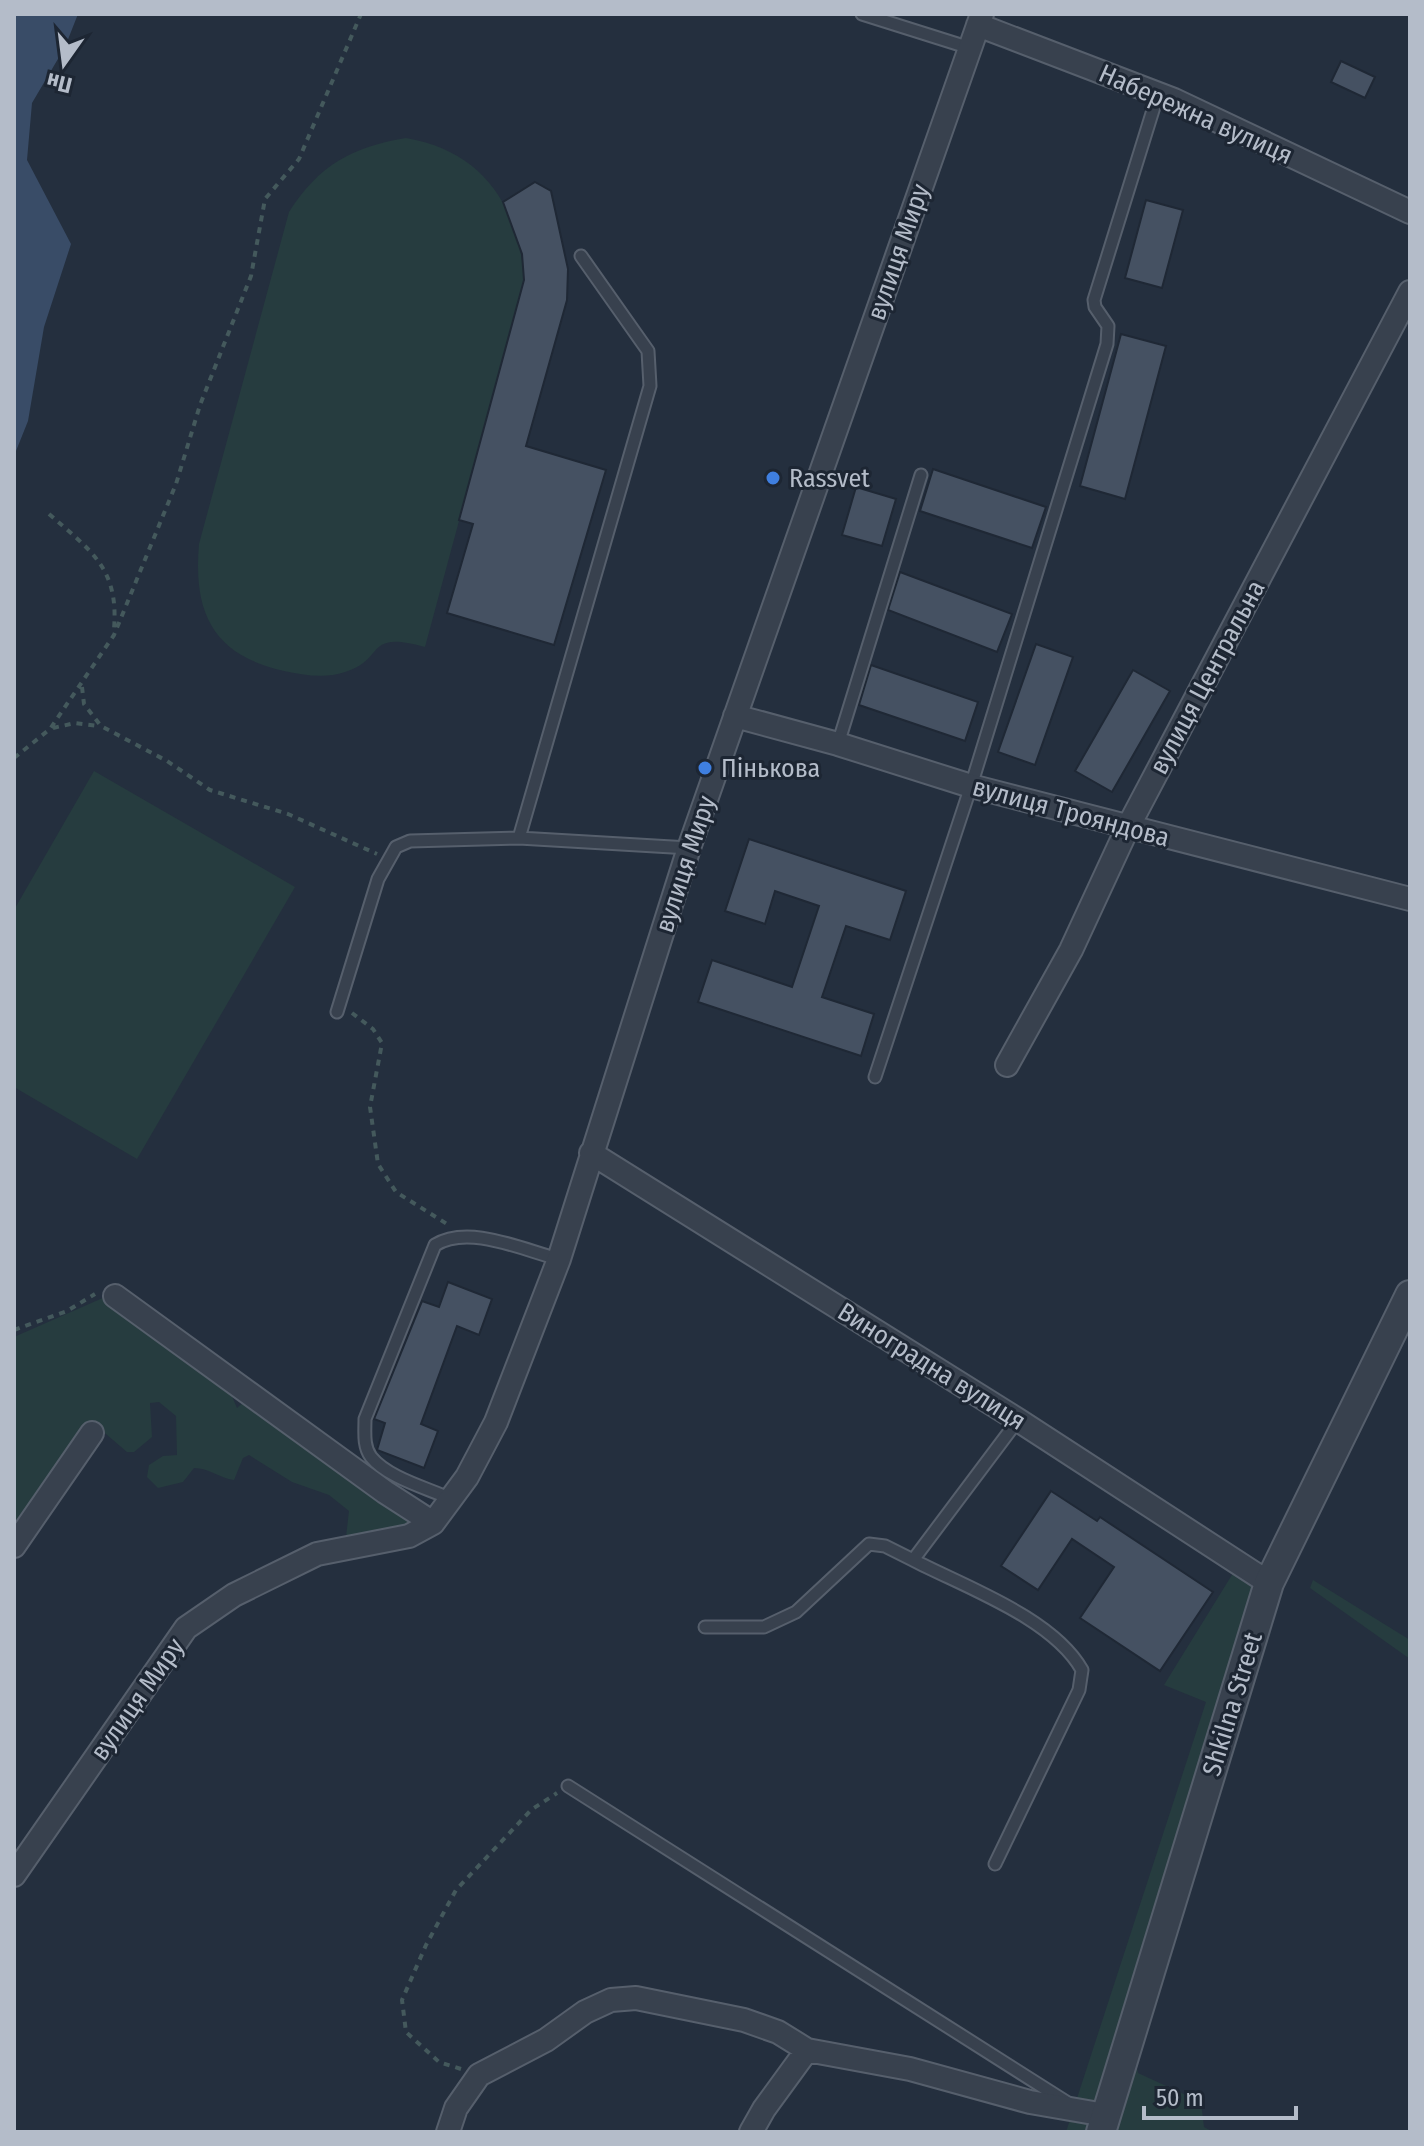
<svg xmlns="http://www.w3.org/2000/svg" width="1424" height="2146" font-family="'Fira Sans Condensed',sans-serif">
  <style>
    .green { fill: #263c3f }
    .water { fill: #394c67 }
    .building { fill: #455162; stroke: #1f2835; stroke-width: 2 }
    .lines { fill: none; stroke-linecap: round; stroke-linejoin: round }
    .service-casing { stroke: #565f6c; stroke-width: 15 }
    .minor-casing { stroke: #565f6c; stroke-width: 26 }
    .tertiary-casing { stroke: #565f6c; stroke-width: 32 }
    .path { stroke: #44595c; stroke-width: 4; stroke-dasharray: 6 6; stroke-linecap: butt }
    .service { stroke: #38414e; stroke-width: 11 }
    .minor { stroke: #38414e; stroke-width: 22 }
    .tertiary { stroke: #38414e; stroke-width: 28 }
    .shop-dot { fill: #3f7fe0; stroke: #1d2633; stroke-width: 3 }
    .labels { text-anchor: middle; stroke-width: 6; stroke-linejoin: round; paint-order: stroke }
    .street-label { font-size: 26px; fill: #b4bcc9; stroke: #1d2633 }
    .poi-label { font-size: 26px; fill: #b4bcc9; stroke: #1d2633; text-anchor: start }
  </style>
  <rect width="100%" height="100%" fill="#242f3e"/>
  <path class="green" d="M406,138C482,151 519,205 524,280L425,647C363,630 387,659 345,672C325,679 303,675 284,671C213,655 193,613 199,544L289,212C319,165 352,147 406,138Z
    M94,771L295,887L137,1159L14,1087V910Z
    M105,1297L227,1385L237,1408L246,1400L412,1516L413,1525L346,1537L349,1511L329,1495L292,1482L249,1455L243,1458L234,1480C219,1478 209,1468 194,1468L183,1482L158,1488L147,1477L149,1465L163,1456L177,1455L176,1416L159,1402L150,1403L152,1437L134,1452H127L99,1428L14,1531V1337Z
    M1235,1570L1254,1589L1089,2132H1066L1206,1702L1164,1685Z
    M1313,1580L1410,1640V1659L1310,1588Z
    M1134,2055L1138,2073L1201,2102L1204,2127L1213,2132H1113Z"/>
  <path class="water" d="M14,14H78L65,47L32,103L27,160L71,244L44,327L28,421L14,456Z"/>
  <path class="building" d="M1341,61L1375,77L1365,98L1331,82Z
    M535,182L551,191L568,269L567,300L526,446L606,470L554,645L447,613L473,524L459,520L524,280L522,254L503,202Z
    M1146,200L1183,210L1162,288L1125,278Z
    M1121,334L1166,346L1125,499L1080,486Z
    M933,469L1046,507L1032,548L920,511Z
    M856,487L896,499L882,546L842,535Z
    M900,572L1012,614L997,652L888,610Z
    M1036,644L1073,657L1035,765L998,752Z
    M871,665L978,702L965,741L859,705Z
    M1133,670L1170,691L1112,792L1075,771Z
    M749,839L906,891L890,940L846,926L822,997L874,1014L861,1056L698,1002L712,960L792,987L819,906L775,891L765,924L725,911Z
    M448,1282L492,1299L479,1335L457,1326L421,1424L438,1431L424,1468L377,1450L385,1423L374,1419L422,1301L439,1307Z
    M1051,1491L1097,1521L1100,1517L1213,1592L1160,1671L1080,1618L1114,1567L1072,1539L1038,1590L1001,1566Z"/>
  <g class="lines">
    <defs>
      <path id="service" d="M862,14L970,48
        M838,744L921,475
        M519,838L650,386L648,351L581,256
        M337,1012L378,879L396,847L410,841L519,838L689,848
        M875,1077L971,786L1107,344L1108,326L1095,307L1094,300L1158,94
        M451,1499C427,1488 388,1478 371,1457C363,1446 365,1432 365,1419L435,1245C469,1224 523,1250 559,1259
        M913,1560C965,1587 1053,1618 1082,1670L1079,1690L995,1864
        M705,1627H764L796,1612L869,1544L885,1546L913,1560L1018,1420
        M568,1786L1068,2103"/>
      <path id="minor" d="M978,25L1174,100L1410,212
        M735,716L838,744L971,786L1410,899
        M1007,1065L1071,950L1128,827L1410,292
        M591,1153L1018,1420L1269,1583
        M115,1296L385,1492L433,1523L467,1477L496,1422L559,1259L689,848L982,14
        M14,1546L92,1433
        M14,1875L186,1628L234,1595L317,1554L409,1536L433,1523
        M448,2132L456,2108L479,2075L546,2040L585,2012L611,2000L636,1998L744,2020L778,2032L807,2050L910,2069L1030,2102L1105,2115
        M751,2132L764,2109L807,2050"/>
      <path id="tertiary" d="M1101,2132L1269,1583L1410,1295"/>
    </defs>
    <use href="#service" class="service-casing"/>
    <use href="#minor" class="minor-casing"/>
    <use href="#tertiary" class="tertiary-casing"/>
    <path class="path" d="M49,514C91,551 119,568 114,629
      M82,687L84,704L101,726L167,761L210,790L288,814L377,854
      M53,728L75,723L99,726
      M14,758L50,729L114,635L176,484L200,405L251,276L265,199L299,159L361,14
      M352,1013L373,1029L382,1043L370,1107L378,1164L396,1192L447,1224
      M14,1330L67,1311L95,1294
      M461,2069L439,2062L406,2032L402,2000L426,1945L456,1890L531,1810L557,1793"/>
    <use href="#service" class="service"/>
    <use href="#minor" class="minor"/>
    <use href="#tertiary" class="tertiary"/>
  </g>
  <g class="shop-dot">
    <circle cx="773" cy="478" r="8"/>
    <circle cx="705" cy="768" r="8"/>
  </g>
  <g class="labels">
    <g class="street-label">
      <text transform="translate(1196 114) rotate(24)" y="9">Набережна вулиця</text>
      <text transform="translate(898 252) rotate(-71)" y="9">вулиця Миру</text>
      <text transform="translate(1207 677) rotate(-62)" y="9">вулиця Центральна</text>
      <text transform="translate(1071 812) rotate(15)" y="9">вулиця Трояндова</text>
      <text transform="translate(685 864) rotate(-72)" y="9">вулиця Миру</text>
      <text transform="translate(932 1366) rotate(32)" y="9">Виноградна вулиця</text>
      <text transform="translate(137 1699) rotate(-55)" y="9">вулиця Миру</text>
      <text transform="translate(1232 1704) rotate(-73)" y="9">Shkilna Street</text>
    </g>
    <g class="poi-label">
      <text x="789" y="487">Rassvet</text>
      <text x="721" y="777">Пінькова</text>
    </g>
  </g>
  <rect width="1424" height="2146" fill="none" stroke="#b4bcc9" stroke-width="32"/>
  <g transform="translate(64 64) rotate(194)" stroke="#1d2633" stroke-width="6" paint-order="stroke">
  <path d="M0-6L14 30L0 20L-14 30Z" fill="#b4bcc9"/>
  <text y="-12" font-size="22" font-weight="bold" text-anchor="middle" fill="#b4bcc9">Пн</text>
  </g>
  <path d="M1144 2106v12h152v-12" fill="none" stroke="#b4bcc9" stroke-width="4"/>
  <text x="1156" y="2106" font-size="24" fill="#b4bcc9" stroke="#1d2633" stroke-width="6" paint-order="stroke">50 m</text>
</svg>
